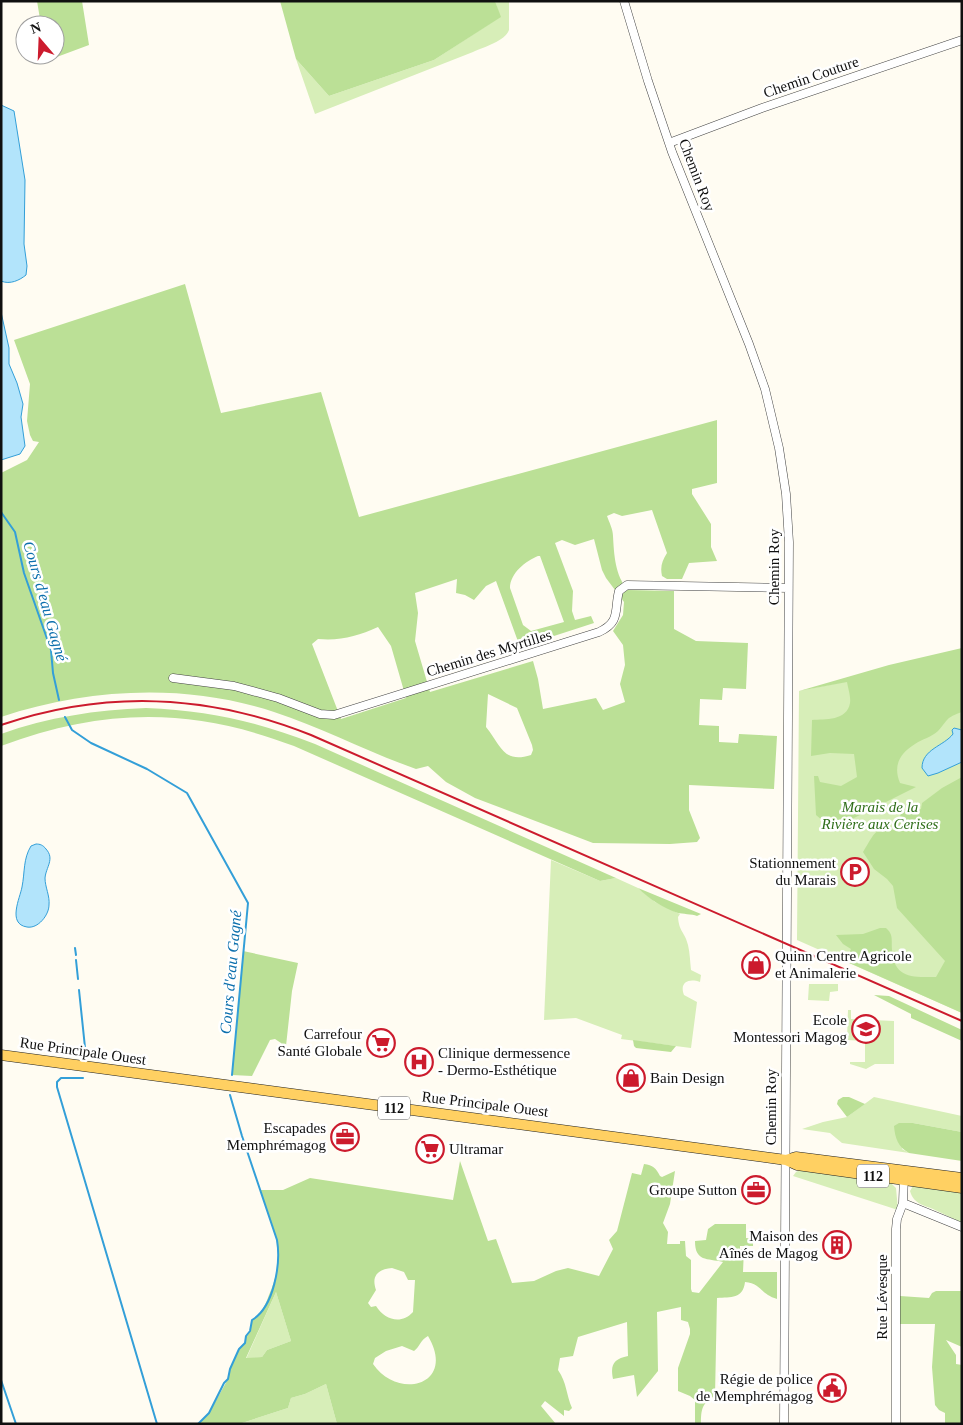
<svg xmlns="http://www.w3.org/2000/svg" width="963" height="1425" font-family="'Times New Roman',serif">
  <style>
    .green { fill: #d7eeb8 }
    .forest { fill: #bbe096; fill-rule: evenodd }
    .water { fill: #b2e4fb; stroke: #339fd8 }
    .lines { fill: none; stroke-linecap: round; stroke-linejoin: round }
    .stream { stroke: #339fd8; stroke-width: 2 }
    .minor-casing { stroke: #434343; stroke-width: 9 }
    .major-casing { stroke: #212121; stroke-width: 11 }
    .minor { stroke: #fff; stroke-width: 8 }
    .major { stroke: #ffd062; stroke-width: 10 }
    .rail { stroke: #cc1b2d; stroke-width: 2 }
    .labels { text-anchor: middle; stroke-width: 5; stroke-linejoin: round; paint-order: stroke }
    .shield { fill: #fff; stroke: #585858; stroke-width: 1 }
    .shield-label { font-size: 14px; font-weight: bold; fill: #101010 }
    .street-label { font-size: 15px; fill: #101010; stroke: #fff }
    .park-label { font-size: 15px; font-style: italic; fill: #2f6e19; stroke: #fff }
    .poi-label { font-size: 15px; fill: #101010; stroke: #fff; text-anchor: end }
    .water-label { font-size: 16px; font-style: italic; fill: #0d70ad; stroke: #fff }
  </style>
  <rect width="100%" height="100%" fill="#fffcf2"/>
  <path class="green" d="M495,1H509V30C505,41 484,47 473,52L315,114L296,59L329,96L434,60L500,17Z
    M962,658V1013L797,940L799,691Z
    M551,860L600,881L616,878L638,888L655,902L680,914L678,917C679,932 685,932 688,945C690,953 690,962 691,970L701,975L700,982C689,978 679,982 684,995L697,1002L691,1048L621,1039L622,1035L576,1018L544,1020Z
    M809,984H838V991L830,992L829,1001L808,1000Z
    M848,1010H851V1019L894,1021V1064H875L866,1069L850,1064V1062H865V1041L847,1040Z
    M874,1097L962,1116V1132L913,1123L902,1149L909,1153L842,1143L830,1133L802,1129L823,1122L847,1117Z
    M800,1170L891,1183L896,1188L898,1210L793,1176L796,1172Z
    M913,1186L962,1193V1223C952,1219 945,1214 935,1210C925,1205 914,1205 910,1191Z
    M276,1292L291,1341L267,1350L262,1357L246,1359Z
    M326,1384L337,1424H239L288,1408L291,1398L305,1394Z"/>
  <path class="forest" d="M37,1H82L89,45L46,61L45,55H55V25H41Z
    M280,1H495L501,17L434,60L329,96L296,59Z
    M185,284L221,413L321,392L359,517L717,420V483L692,489V494L711,524V547L717,561L689,563L682,579H667L662,576C660,567 662,561 667,553L652,510L622,516L614,513L607,516C609,522 613,529 613,536C614,554 615,576 628,590L674,591V629L696,641L748,643L746,689L723,688L722,700L700,699L699,725L719,726V742L738,743L739,734L777,736L774,789L689,785V810L700,838L697,842L670,844L593,843L475,798L446,782L428,766L416,769C368,752 323,728 274,712C186,683 89,688 1,717V473L27,460L39,442L33,441L30,435L27,421L30,384L14,340ZM594,539L602,570L606,578L624,602L623,615L613,631L623,645L625,665L620,684L625,702L603,710L596,698L543,709L538,679L533,661L430,692L415,641L418,613L415,593L457,579L456,593L465,595L474,600L486,586L496,581L520,647L594,623L591,616L575,620L572,611L573,591L555,543L562,540L575,545ZM538,556H540L564,622L531,631L523,625L510,588C510,573 526,561 538,556ZM378,627L391,646L406,698L341,719L312,644L318,639C341,641 358,636 378,627ZM488,694L517,708L532,745L533,750L531,755C503,764 501,745 486,727Z
    M962,648V712C945,718 949,719 938,731C932,737 922,739 915,744C899,754 893,766 900,783L916,787L842,824L829,816L823,821L816,815L814,776H818L820,782L841,786L857,777L854,754L830,753L811,756L812,720C825,719 847,721 850,703C851,697 848,688 847,682L799,691L889,665Z
    M146,708C210,711 255,721 315,744L616,878L600,881L294,746C191,707 104,708 1,746V734C48,717 96,710 146,708Z
    M962,777V1013L845,961L851,949L843,944L836,935L863,934L880,928H886C894,935 891,940 892,950C894,979 913,977 936,977L945,961L897,908L893,886L887,879L874,869L863,852C874,835 874,826 895,830L902,811L911,807L916,811L921,809L922,803L942,788Z
    M638,888L701,914L697,916C692,914 682,914 678,913C663,908 649,899 638,888Z
    M243,951L298,963L292,991L285,1055L281,1043L275,1039L270,1040L252,1076L232,1075Z
    M874,995L889,996L962,1030V1041L911,1018V1014Z
    M633,1040L676,1046L671,1052L636,1048L634,1046Z
    M843,1097H849L865,1104L847,1117L837,1104L838,1100Z
    M899,1123H913L962,1132V1161L909,1153C898,1147 895,1138 894,1126Z
    M460,1161L488,1241L496,1239L512,1283L534,1281L556,1271L568,1268L599,1276L613,1249L609,1240L617,1231L632,1173L641,1175L644,1164C653,1165 656,1168 660,1176L662,1177L675,1171L670,1204L663,1223L668,1232L667,1244H680V1241H685L686,1256L691,1260V1289L692,1292L699,1293L723,1262C707,1258 695,1262 695,1241L706,1240L708,1229L715,1224H746V1238L753,1239V1246H740V1249H744L743,1272H777V1299C760,1294 761,1283 745,1282C743,1299 731,1297 717,1298L715,1396C702,1403 701,1409 701,1424H695V1400L690,1396L678,1391V1368L690,1334V1329L688,1322L681,1320V1307L657,1312L658,1371L637,1397L634,1375L613,1379C610,1364 614,1359 628,1356L627,1322L578,1337L573,1356L560,1358L558,1370C567,1383 566,1394 572,1408L569,1411L564,1410V1416L545,1401L541,1406L556,1424H337L326,1384L305,1394L291,1398L288,1408L239,1424H198L209,1413L228,1379L230,1369L239,1349L245,1343L246,1336L250,1331L252,1320C261,1314 265,1306 269,1295C288,1251 274,1232 260,1190H283L310,1178L453,1200ZM392,1268L404,1272L408,1280H415L413,1312C401,1325 385,1320 376,1306L371,1307L368,1303L376,1290C371,1276 378,1269 392,1268ZM276,1292L291,1341L267,1350L262,1357L246,1358ZM428,1336C457,1385 398,1401 373,1364L375,1358L386,1351L402,1346L414,1351C420,1347 420,1340 428,1336Z
    M936,1291H962V1347L946,1340L956,1355V1364L962,1365V1424H945V1413L939,1410L935,1405L932,1367L935,1324H900V1296L929,1298L932,1293Z"/>
  <path class="water" d="M1,105L14,111L25,180L24,244L27,266L26,275C20,280 10,285 1,281Z
    M1,312L9,348V364L17,383L23,404L21,417L25,446L20,454L1,460Z
    M954,728L962,730V762L938,773L928,776L922,768C922,749 944,746 953,734L952,730Z
    M36,844C40,844 43,845 46,849C55,859 46,867 45,878C45,887 50,896 49,905C49,915 38,929 27,927C7,924 20,898 22,887C25,872 23,859 31,846Z"/>
  <g class="lines">
    <path class="stream" d="M1,512L15,532L24,573L51,650L53,673L59,700
      M65,717L72,730L91,743L147,769L187,793L248,903L232,1075
      M75,948L76,955
      M76,960L78,979
      M79,990L86,1057
      M83,1078H61L57,1082V1087L157,1424
      M1,1380L16,1424
      M198,1424L209,1413L224,1383L228,1379L230,1369L239,1349L245,1343L246,1336L250,1331L252,1320C274,1307 281,1264 277,1240L242,1136L230,1095"/>
    <defs>
      <path id="minor" d="M624,1L648,81L672,152L749,344L765,389L779,448L786,494L789,542L784,1424
        M669,143L762,108L962,40
        M173,678L234,686L278,698L320,714L334,715L599,632C621,622 614,610 619,591L627,585L788,588
        M903,1203L962,1227
        M896,1424V1229L897,1219L903,1203L904,1175"/>
      <path id="major" d="M1,1055L786,1160L797,1165L962,1188
        M786,1160L796,1157L962,1178"/>
    </defs>
    <use href="#minor" class="minor-casing"/>
    <use href="#major" class="major-casing"/>
    <use href="#minor" class="minor"/>
    <use href="#major" class="major"/>
    <path class="rail" d="M1,725C106,689 209,694 311,735L962,1021"/>
  </g>
  <defs>
    <symbol id="parking-ring" viewBox="-11 -11 22 22"><circle r="9.5" fill="#fff" stroke="#cc1b2d" stroke-width="1.5"/><path d="M-3.5-5.5H1a3.5 3.5 0 0 1 0 7H-1V5.5H-3.5ZM-1-3.4V-.6H.8a1.4 1.4 0 0 0 0-2.8Z" fill="#cc1b2d"/></symbol>
    <symbol id="shop-ring" viewBox="-11 -11 22 22"><circle r="9.5" fill="#fff" stroke="#cc1b2d" stroke-width="1.5"/><path d="M-5-2.5h2.3a2.7 3.5 0 0 1 5.4 0H5L5.5 6h-11ZM-1.5-2.5h3a1.5 2.3 0 0 0-3 0Z" fill="#cc1b2d"/></symbol>
    <symbol id="school-ring" viewBox="-11 -11 22 22"><circle r="9.5" fill="#fff" stroke="#cc1b2d" stroke-width="1.5"/><path d="M0-5L7-2L0 1L-7-2ZM-4 1L0 2.5L4 1V4Q0 6-4 4Z" fill="#cc1b2d"/></symbol>
    <symbol id="supermarket-ring" viewBox="-11 -11 22 22"><circle r="9.5" fill="#fff" stroke="#cc1b2d" stroke-width="1.5"/><path d="M-6-5.5h2.5l.6 2H6L4.5 2H-2.5L-4.4-4H-6ZM-1.5 3.2a1.3 1.3 0 1 0 .1 0ZM3 3.2a1.3 1.3 0 1 0 .1 0Z" fill="#cc1b2d"/></symbol>
    <symbol id="hospital-ring" viewBox="-11 -11 22 22"><circle r="9.5" fill="#fff" stroke="#cc1b2d" stroke-width="1.5"/><path d="M-5-5h3v3.5h4V-5h3V5h-3V1.5h-4V5h-3Z" fill="#cc1b2d"/></symbol>
    <symbol id="office-ring" viewBox="-11 -11 22 22"><circle r="9.5" fill="#fff" stroke="#cc1b2d" stroke-width="1.5"/><path d="M-6-3h4V-5.5h4V-3h4V5H-6ZM-1-4.5V-3h2v-1.5ZM-6 0V1H6V0Z" fill="#cc1b2d"/></symbol>
    <symbol id="building-ring" viewBox="-11 -11 22 22"><circle r="9.5" fill="#fff" stroke="#cc1b2d" stroke-width="1.5"/><path d="M-4-6H4V6H1V3H-1V6H-4ZM-2.5-4.3h1.7v1.8h-1.7ZM.8-4.3h1.7v1.8H.8ZM-2.5-1h1.7V.8h-1.7ZM.8-1h1.7V.8H.8Z" fill="#cc1b2d"/></symbol>
    <symbol id="civic-ring" viewBox="-11 -11 22 22"><circle r="9.5" fill="#fff" stroke="#cc1b2d" stroke-width="1.5"/><path d="M-.6-6.5H3V-4.5H.6V-3L4-1V1h2V6H-6V1h2V-1L-.6-3ZM-1.2 2.5V6h2.4V2.5Z" fill="#cc1b2d"/></symbol>
  </defs>
  <g fill-rule="evenodd">
    <use href="#parking-ring" x="839" y="856" width="32" height="32"/>
    <use href="#shop-ring" x="740" y="949" width="32" height="32"/>
    <use href="#school-ring" x="850" y="1013" width="32" height="32"/>
    <use href="#supermarket-ring" x="365" y="1027" width="32" height="32"/>
    <use href="#hospital-ring" x="403" y="1046" width="32" height="32"/>
    <use href="#shop-ring" x="615" y="1062" width="32" height="32"/>
    <use href="#office-ring" x="329" y="1121" width="32" height="32"/>
    <use href="#supermarket-ring" x="414" y="1133" width="32" height="32"/>
    <use href="#office-ring" x="740" y="1174" width="32" height="32"/>
    <use href="#building-ring" x="821" y="1229" width="32" height="32"/>
    <use href="#civic-ring" x="816" y="1372" width="32" height="32"/>
  </g>
  <g class="labels">
    <g class="shield">
      <rect x="378" y="1096.5" width="32" height="23" rx="4"/>
      <rect x="857" y="1164.5" width="32" height="23" rx="4"/>
    </g>
    <g class="shield-label">
      <text x="394" y="1113">112</text>
      <text x="873" y="1181">112</text>
    </g>
    <g class="street-label">
      <text transform="translate(811 77) rotate(-19)" y="5">Chemin Couture</text>
      <text transform="translate(697 175) rotate(69)" y="5">Chemin Roy</text>
      <text transform="translate(774 567) rotate(-90)" y="5">Chemin Roy</text>
      <text transform="translate(489 653) rotate(-17)" y="5">Chemin des Myrtilles</text>
      <text transform="translate(83 1051) rotate(8)" y="5">Rue Principale Ouest</text>
      <text transform="translate(485 1104) rotate(7)" y="5">Rue Principale Ouest</text>
      <text transform="translate(771 1107) rotate(-90)" y="5">Chemin Roy</text>
      <text transform="translate(882 1297) rotate(-90)" y="5">Rue Lévesque</text>
    </g>
    <g class="park-label">
      <text x="880" y="812">Marais de la<tspan x="880" dy="17">Rivière aux Cerises</tspan></text>
    </g>
    <g class="poi-label">
      <text x="836" y="868">Stationnement<tspan x="836" dy="17">du Marais</tspan></text>
      <text x="775" y="961" text-anchor="start">Quinn Centre Agricole<tspan x="775" dy="17">et Animalerie</tspan></text>
      <text x="847" y="1025">Ecole<tspan x="847" dy="17">Montessori Magog</tspan></text>
      <text x="362" y="1039">Carrefour<tspan x="362" dy="17">Santé Globale</tspan></text>
      <text x="438" y="1058" text-anchor="start">Clinique dermessence<tspan x="438" dy="17">- Dermo-Esthétique</tspan></text>
      <text x="650" y="1083" text-anchor="start">Bain Design</text>
      <text x="326" y="1133">Escapades<tspan x="326" dy="17">Memphrémagog</tspan></text>
      <text x="449" y="1154" text-anchor="start">Ultramar</text>
      <text x="737" y="1195">Groupe Sutton</text>
      <text x="818" y="1241">Maison des<tspan x="818" dy="17">Aînés de Magog</tspan></text>
      <text x="813" y="1384">Régie de police<tspan x="813" dy="17">de Memphrémagog</tspan></text>
    </g>
    <g class="water-label">
      <text transform="translate(46 601) rotate(74)" y="6">Cours d'eau Gagné</text>
      <text transform="translate(230 972) rotate(-85)" y="6">Cours d'eau Gagné</text>
    </g>
  </g>
  <rect width="963" height="1425" fill="none" stroke="#101010" stroke-width="5"/>
  <g transform="translate(40 40) rotate(341)"><circle r="24" fill="#ffffff" stroke="#9f9f9f"/>
  <path d="M0-4L9 19L0 12L-9 19Z" fill="#cc1b2d"/>
  <text y="-8" font-size="14" font-weight="bold" text-anchor="middle" fill="#101010">N</text>
  </g>
</svg>
